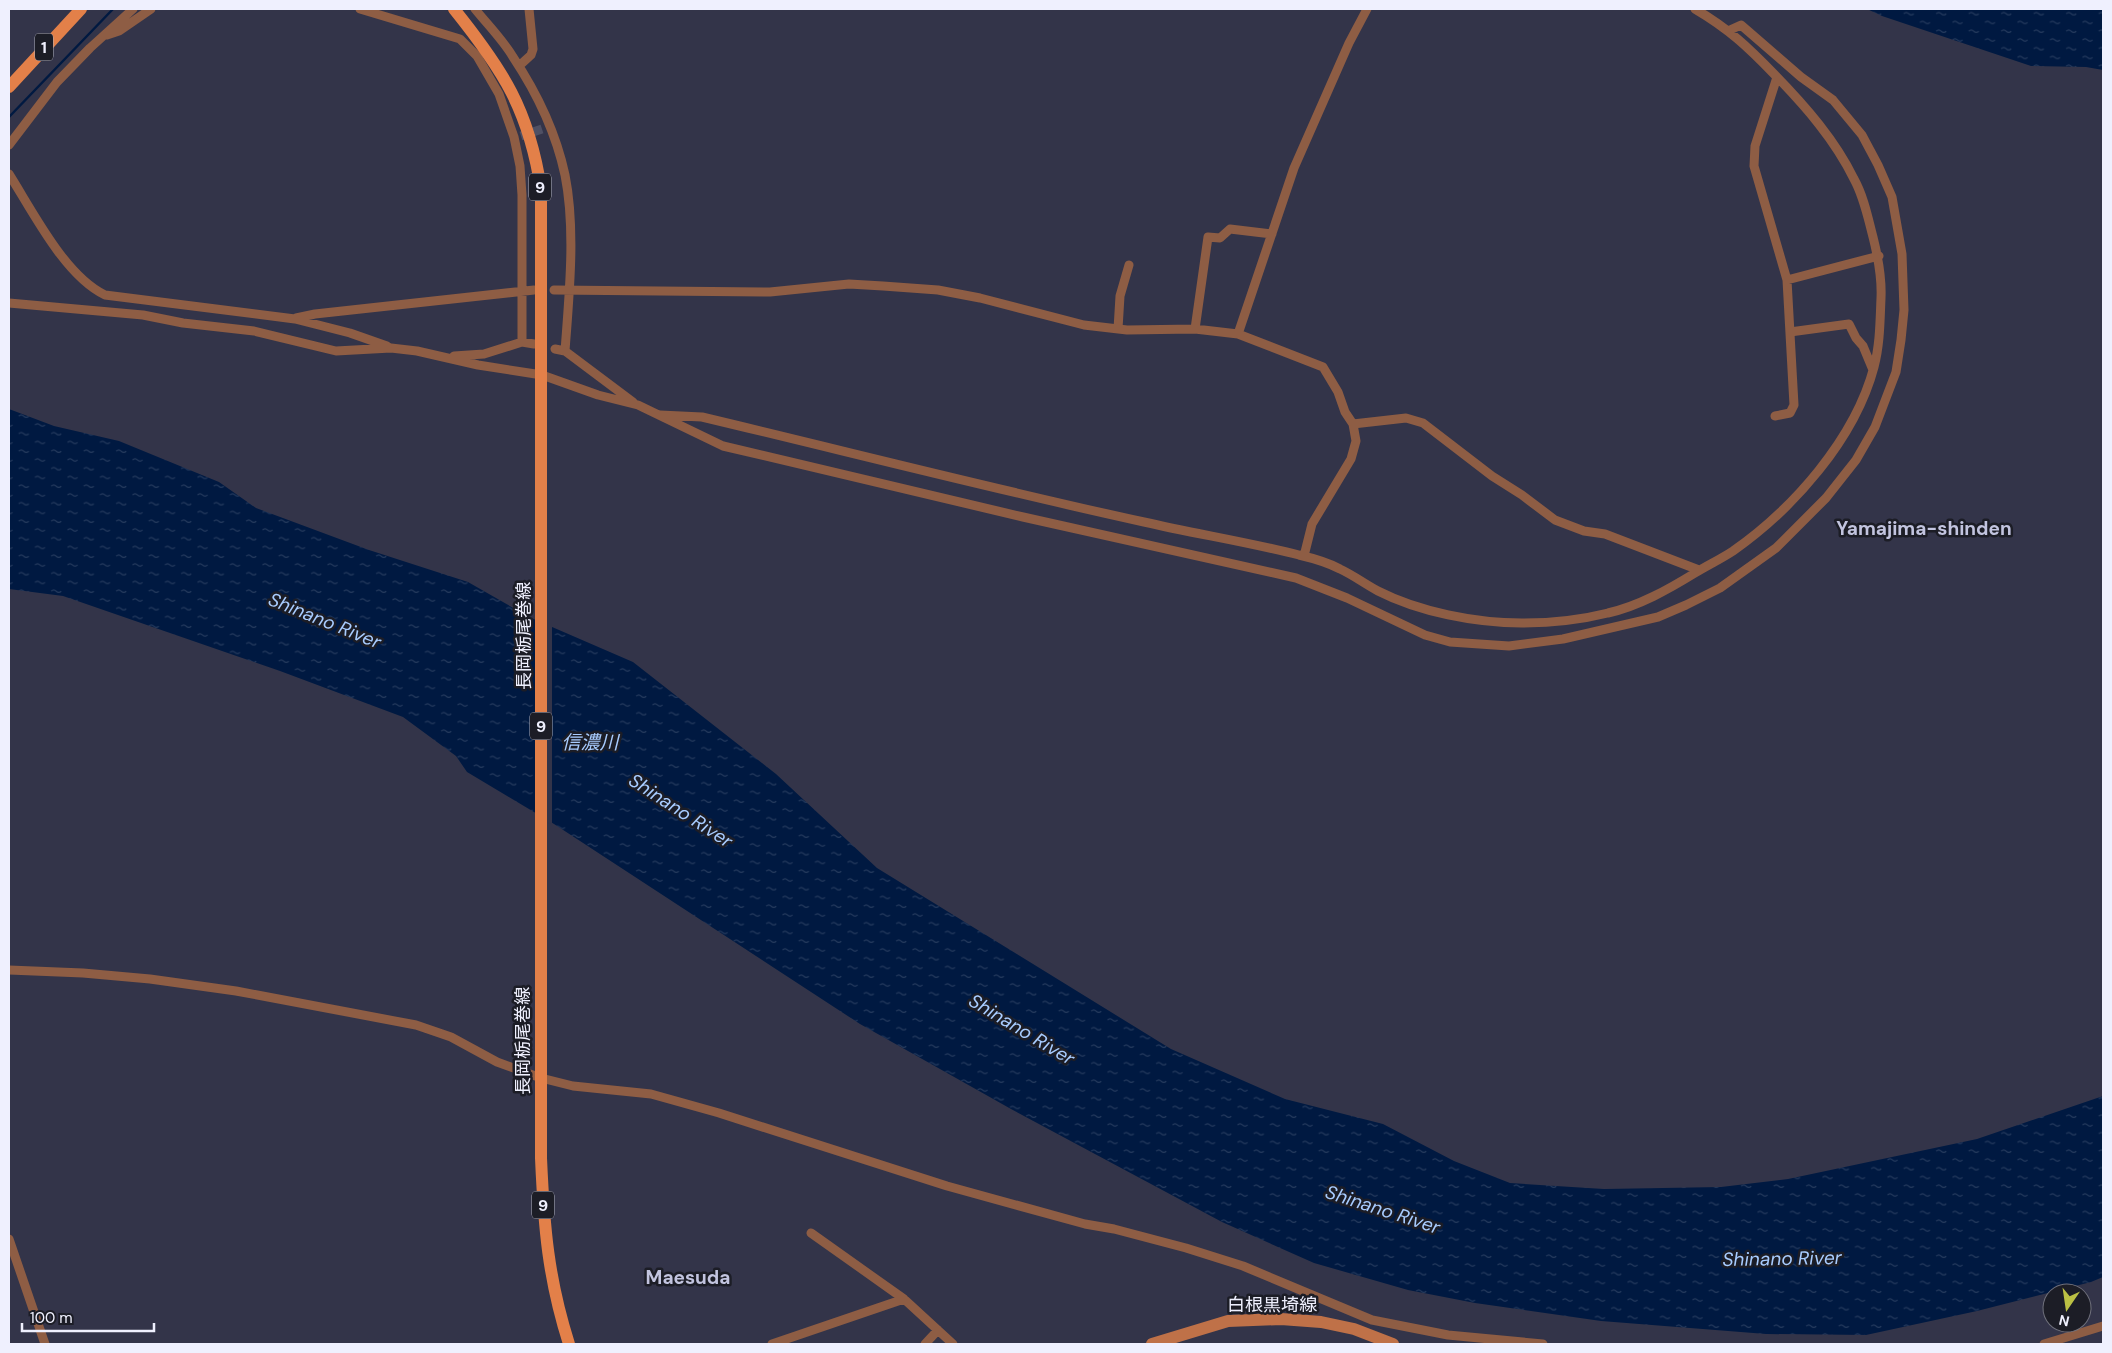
<svg xmlns="http://www.w3.org/2000/svg" width="2112" height="1353" font-family="'DM Sans','Noto Sans JP',sans-serif">
  <style>
    .water { fill: url(#water-ripples) }
    .pier { fill: #333449 }
    .lines { fill: none; stroke-linecap: round; stroke-linejoin: round }
    .stream { stroke: #001941; stroke-width: 2.5 }
    .minor-tunnel { stroke: #4f5064; stroke-width: 9; stroke-dasharray: 9 4.5; stroke-linecap: butt }
    .minor { stroke: #8e5d44; stroke-width: 9 }
    .secondary { stroke: #bf7148; stroke-width: 12 }
    .primary { stroke: #e38049; stroke-width: 12 }
    .labels { text-anchor: middle; stroke-width: 5; stroke-linejoin: round; paint-order: stroke }
    .shield { fill: #1c1d26; stroke: #b0b1bd; stroke-width: 1 }
    .shield-label { font-size: 16px; font-weight: bold; fill: #eff0fe }
    .street-label { font-size: 18px; fill: #eff0fe; stroke: #1c1d26 }
    .neighbourhood-label { font-size: 19px; font-weight: bold; fill: #c2c4df; stroke: #1c1d26 }
    .water-label { font-size: 19px; font-style: italic; fill: #a8ccff; stroke: #1c1d26 }
  </style>
  <defs>
    <pattern id="water-ripples" width="26" height="14" patternUnits="userSpaceOnUse" patternTransform="scale(1.25)"><rect width="26" height="14" fill="#001941"/><path d="M2 4q2-2 4 0t4 0M15 11q2-2 4 0t4 0" fill="none" stroke="#263b5e"/></pattern>
  </defs>
  <rect width="100%" height="100%" fill="#333449"/>
  <path class="water" d="M1867,9H2103V70L2086,67L2031,66L1882,16Z
    M9,409L54,426L119,441L219,482L256,508L369,550L468,582L529,617L633,662L776,774L877,868L1171,1049L1285,1099L1383,1124L1454,1161L1510,1183L1604,1189L1721,1187L1788,1179L1977,1139L2103,1096V1277L2091,1282L1977,1311L1866,1335L1766,1334L1601,1321L1475,1303L1408,1290L1314,1263L1222,1222L1011,1109L860,1024L554,824L467,772L456,756L403,717L280,671L63,596L9,589Z"/>
  <path class="pier" d="M536,617L552,625V825L535,816Z"/>
  <g class="lines">
    <path class="stream" d="M9,117L113,9"/>
    <path class="minor-tunnel" d="M521,136L542,129"/>
    <path class="minor" d="M360,9L460,39L477,56L499,94L514,137L520,166L522,195V342
      M475,9C488,25 503,40 513,57C537,93 556,133 565,175C576,230 569,296 565,351
      M107,35L119,31L151,9
      M519,66L531,55L533,49L529,9
      M9,145L57,82L90,48L133,9
      M9,174C33,212 65,276 105,295L295,319L350,333L387,346
      M1787,280L1879,256
      M554,290L770,292L849,284L883,286L938,290L980,298L1084,325L1127,330L1195,329L1238,334L1323,367L1338,392L1345,412L1353,424L1356,441L1351,459L1312,524L1304,556
      M9,303L143,315L183,323L254,331L336,351L391,348L417,351L478,365L542,375L598,395L638,405L723,446L1023,517L1296,578L1347,598L1425,635L1450,642L1509,646L1563,639L1658,617L1686,605L1720,588L1776,548L1826,498L1856,460L1875,427L1896,372L1901,340L1904,310L1902,254L1892,197L1878,165L1862,135L1833,100L1801,77L1741,25L1730,30
      M296,318L315,314L534,290
      M1118,329L1120,296L1129,265
      M1195,329L1208,237L1220,238L1230,229L1272,234
      M1790,332L1849,324L1856,338L1863,346L1873,370
      M1238,334L1294,168L1349,43L1367,9
      M555,349L565,351L633,402
      M454,356L484,354L522,342L534,344
      M660,415L702,417C849,452 997,490 1144,522C1196,534 1248,542 1299,555C1312,558 1327,562 1340,569C1353,575 1365,584 1378,591C1419,612 1476,623 1522,623C1550,623 1580,620 1608,613C1639,606 1669,589 1695,573C1708,565 1721,559 1733,551C1793,509 1855,439 1874,367C1880,345 1880,321 1881,298C1882,277 1878,257 1873,237C1868,218 1864,197 1854,179C1835,140 1806,107 1775,75C1748,47 1729,29 1695,9
      M1775,416L1790,413L1794,405L1787,280L1754,166L1755,146L1777,77
      M1353,424L1406,418L1423,423L1492,476L1522,495L1555,520L1584,531L1605,534L1699,570
      M9,970L83,973L150,979L236,991L416,1025L451,1037L497,1062L541,1078L573,1086L651,1094L719,1113L947,1186L1085,1224L1114,1229L1186,1248L1243,1266L1372,1320L1448,1335L1543,1344
      M811,1233L904,1299L953,1344
      M9,1239L45,1344
      M772,1344L904,1299
      M925,1344L938,1330
      M2044,1344L2103,1326"/>
    <path class="secondary" d="M1152,1344L1228,1321L1281,1319L1321,1322L1354,1329L1393,1344"/>
    <path class="primary" d="M454,9C503,70 529,110 541,189V1158C544,1227 548,1278 569,1344
      M9,87L81,9"/>
  </g>
  <g class="labels">
    <g class="shield">
      <rect x="35" y="33.5" width="18" height="27" rx="4"/>
      <rect x="529" y="173.5" width="22" height="27" rx="4"/>
      <rect x="530" y="712.5" width="22" height="27" rx="4"/>
      <rect x="532" y="1191.5" width="22" height="27" rx="4"/>
    </g>
    <g class="shield-label">
      <text x="44" y="53">1</text>
      <text x="540" y="193">9</text>
      <text x="541" y="732">9</text>
      <text x="543" y="1211">9</text>
    </g>
    <g class="street-label">
      <text transform="translate(524 636) rotate(-90)" y="6">長岡栃尾巻線</text>
      <text transform="translate(523 1041) rotate(-90)" y="6">長岡栃尾巻線</text>
      <text x="1272" y="1311">白根黒埼線</text>
    </g>
    <g class="neighbourhood-label">
      <text x="1924" y="535">Yamajima-shinden</text>
      <text x="688" y="1284">Maesuda</text>
    </g>
    <g class="water-label">
      <text transform="translate(325 620) rotate(22)" y="7">Shinano River</text>
      <text x="590" y="749">信濃川</text>
      <text transform="translate(681 810) rotate(33)" y="7">Shinano River</text>
      <text transform="translate(1022 1029) rotate(31)" y="7">Shinano River</text>
      <text transform="translate(1383 1209) rotate(18)" y="7">Shinano River</text>
      <text transform="translate(1782 1258) rotate(-1)" y="7">Shinano River</text>
    </g>
  </g>
  <rect width="2112" height="1353" fill="none" stroke="#eff0fe" stroke-width="20"/>
  <g transform="translate(2067 1308) rotate(193)"><circle r="24" fill="#1c1d26" stroke="#70717c"/>
  <path d="M0-4L9 19L0 12L-9 19Z" fill="#bbc044"/>
  <text y="-8" font-size="14" font-weight="bold" text-anchor="middle" fill="#eff0fe">N</text>
  </g>
  <path d="M22 1323v8h132v-8" fill="none" stroke="#eff0fe" stroke-width="2.5"/>
  <text x="30" y="1323" font-size="15" fill="#eff0fe" stroke="#1c1d26" stroke-width="4" paint-order="stroke">100 m</text>
</svg>
